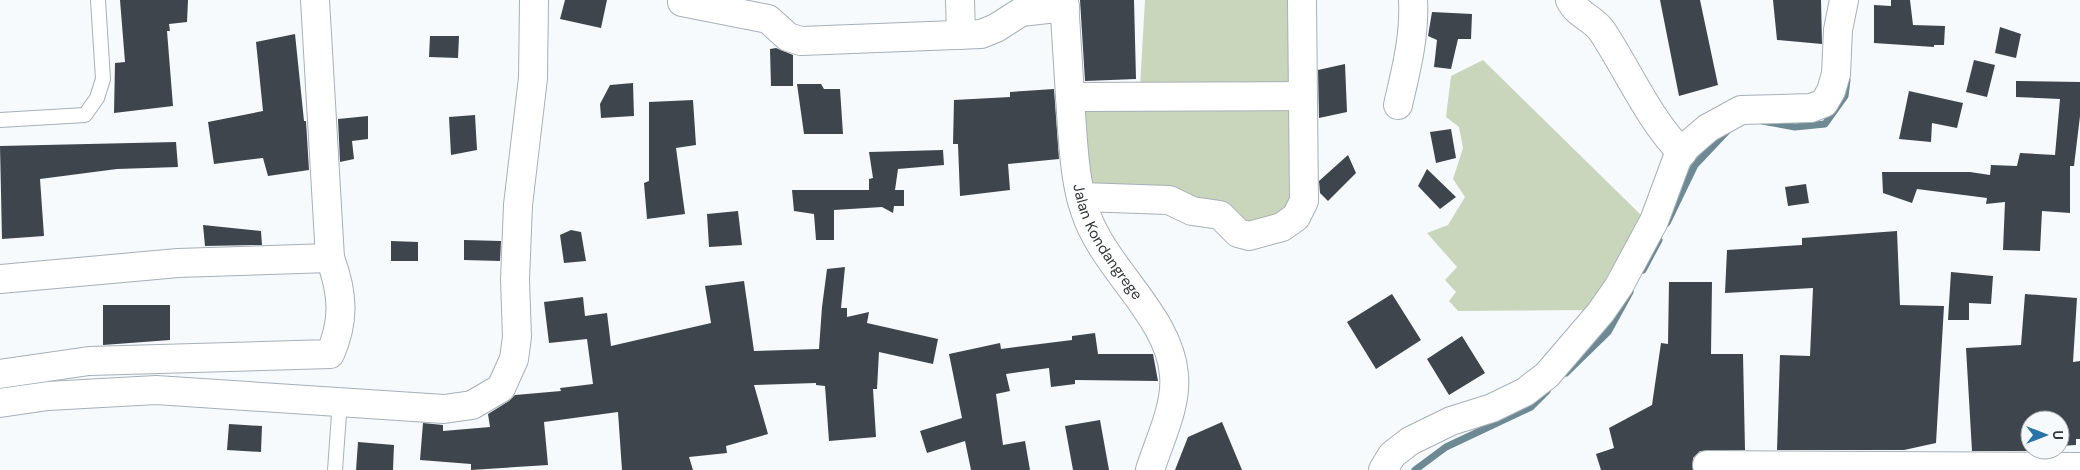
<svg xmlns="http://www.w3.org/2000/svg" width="2080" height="470" font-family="'DM Sans',sans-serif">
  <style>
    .green { fill: #c9d6bc }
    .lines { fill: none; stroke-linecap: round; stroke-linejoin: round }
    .stream { stroke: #6d8993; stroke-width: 7 }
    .building { fill: #3e454c }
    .service-casing { stroke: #a7afb8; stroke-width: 16 }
    .minor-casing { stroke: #a7afb8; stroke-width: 30 }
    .service { stroke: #fff; stroke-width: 14 }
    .minor { stroke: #fff; stroke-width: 28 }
    .labels { text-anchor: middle; stroke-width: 5; stroke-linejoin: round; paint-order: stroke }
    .street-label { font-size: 15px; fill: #33363a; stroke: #f6fafd }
  </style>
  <rect width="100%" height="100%" fill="#f6fafd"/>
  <path class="green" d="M1145,0H1290L1292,200L1274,218L1246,224L1090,189L1080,99L1140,88Z
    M1483,60L1642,216L1588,310L1458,311L1449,301L1456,292L1445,280L1457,267L1427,233L1448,225L1465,197L1453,179L1463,148L1459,127L1446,117L1451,76Z"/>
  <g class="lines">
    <path class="stream" d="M1762,121L1795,127L1825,124L1845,96L1847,80
      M1667,223L1695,165L1729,129
      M1643,270L1659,240
      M1566,373L1608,332L1630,292
      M1415,470L1446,447L1531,407L1547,391"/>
  </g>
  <path class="building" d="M120,0H188L187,22L169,24L170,31H167L173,106L114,113L115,63L125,62Z
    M565,0H607L601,28L560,19Z
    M1080,0H1134L1136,79L1085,81Z
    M1660,0H1700L1718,85L1679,96Z
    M1773,0H1821L1822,44L1777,40Z
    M1891,0H1910L1913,25L1945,26L1944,45H1934V47L1874,43V5L1891,6Z
    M1432,12L1472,14L1471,39H1458L1451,69L1434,67L1437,40L1428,36Z
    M2000,27L2021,34L2016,58L1995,53Z
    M295,34L304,121H306L309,170L268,176L263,158L214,164L208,122L263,111L256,42Z
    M430,36H459L458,58L429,57Z
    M776,48L793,55V86H771L770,49Z
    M1974,60L1995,65L1987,97L1966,92Z
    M1345,64L1347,112L1319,118L1318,70Z
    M2016,81L2080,82V116L2074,166H2070V213L2042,211L2040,251L2003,250L2005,202L1986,204L1987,198L1917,189L1912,203L1883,193L1882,172H1970L1990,175L1991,165L2017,166L2020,153L2055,155L2060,99L2016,97Z
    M633,83L634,116L601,118L600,104L610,85Z
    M797,84H821L824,89H840L843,134H804Z
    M1054,89L1059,159L1008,164L1010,190L960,196L958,144H953L954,100L1010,97V92Z
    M1909,91L1963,103L1957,128L1932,123L1931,142L1899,139Z
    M693,100L696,145L676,148L685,214L647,219L644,183L649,181V102Z
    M475,115L477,150L451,155L449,117Z
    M368,116V139L352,141L354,159L340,162L338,119Z
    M1451,129L1456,158L1436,163L1430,132Z
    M176,142L178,167L117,169L40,179L44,236L2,239L0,146Z
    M943,150L944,165L898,169L895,190H904V206H894L893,213L882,207L834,210V240H816L814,214L794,211L792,190H869V179L873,178L869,152Z
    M1348,155L1356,173L1328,201L1320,193L1319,181Z
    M1427,169L1456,197L1440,209L1418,186Z
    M1806,184L1809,203L1788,206L1785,187Z
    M738,211L742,245L709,247L707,214Z
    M203,225L261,231L262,245L205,246Z
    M571,230L581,232L586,261L564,263L560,235Z
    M1897,231L1900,305L1944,306L1936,443L1904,450H1777L1780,355L1810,356L1813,288L1725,293L1727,250L1802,245V238Z
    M464,240L501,241L500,261L464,260Z
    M391,241L418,242V261H391Z
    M845,267L841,308H847V317L869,312L867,323L938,339L933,364L879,352L877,389H873L876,437L829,441L825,386L816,385V383L754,385L768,434L726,446L727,453L689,457L693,470H622L618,412L544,422L548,465L471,470V464L420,460L423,423L443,425V431L490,427L488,414L509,401L515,395L561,391L560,388L593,384L587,339L549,343L544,302L583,297L585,316L607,313L611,346L711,323L705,286L744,281L754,351L819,349L822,307L827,269Z
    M1951,272L1993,276L1991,304L1969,303V320H1948Z
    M1669,282H1712L1711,354H1743L1745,450L1700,451L1693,458V470H1601L1596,454L1614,448L1609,428L1652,405L1661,343L1668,344Z
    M1392,294L1421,340L1376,369L1347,322Z
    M2025,294L2077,298L2073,362L2080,361V439H2076V445L2060,446V420H2030V450L2032,451H1972L1966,348L2021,345Z
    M103,305H170V340L103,345Z
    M1095,333L1098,354H1153L1158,381L1075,380V384L1051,387L1049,368L1006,374L1010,391L996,394L1003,445L1025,441L1030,470H971L965,441L927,453L920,431L962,418L949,354L1000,343L1001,349L1072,340V336Z
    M1462,336L1485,373L1449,395L1427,359Z
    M1100,420L1109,470H1073L1065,426Z
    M1222,422L1242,470H1175L1188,437Z
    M229,424L262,426L261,452L227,450Z
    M358,442L394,445L393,470H356Z"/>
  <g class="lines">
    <defs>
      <path id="service" d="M0,120L85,115L97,98L103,79L98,0
        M335,470L340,400"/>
      <g id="minor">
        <path d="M683,0L682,2L768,19L788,37L801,41L981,34L996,28L1021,12L1065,7"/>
        <path d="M960,0L961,35"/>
        <path id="s1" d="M1064,0C1067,43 1069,86 1072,128C1074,156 1076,185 1085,211C1103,268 1170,316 1174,375C1177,406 1159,441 1150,470"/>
        <path d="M1570,0C1577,15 1593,18 1602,31C1629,72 1648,118 1682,153"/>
        <path d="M1070,97L1303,96"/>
        <path d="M1398,105C1406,70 1415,36 1413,0"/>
        <path d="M1081,197L1169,200L1192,211L1220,215L1238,233L1249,236L1282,227L1296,217L1304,201L1302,0"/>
        <path d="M0,279L178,263L330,258"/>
        <path d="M0,374L89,361L330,354C345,320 343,293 330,258L315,0"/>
        <path d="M0,403L48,396L156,390L444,409L472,405L501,388L514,359L517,337L515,280L518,205L533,78L534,0"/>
        <path d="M1707,465L2080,467"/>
        <path d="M1383,470L1392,455L1410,441L1451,421L1492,408L1525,392L1547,375L1601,312L1619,286L1654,221L1677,159L1687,146L1708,128L1741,110L1811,108L1824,103L1831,91L1836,74L1838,30L1844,0"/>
      </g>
    </defs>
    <use href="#service" class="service-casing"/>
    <use href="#minor" class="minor-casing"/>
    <use href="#service" class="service"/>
    <use href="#minor" class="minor"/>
  </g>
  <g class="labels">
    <g class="street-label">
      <text dy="5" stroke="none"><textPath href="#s1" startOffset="250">Jalan Kondangrege</textPath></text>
    </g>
  </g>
  <g transform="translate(2045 435) rotate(90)"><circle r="24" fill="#f6fafd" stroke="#a8acaf"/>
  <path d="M0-4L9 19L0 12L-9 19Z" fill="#2a73a6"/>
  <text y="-8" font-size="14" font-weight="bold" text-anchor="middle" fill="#33363a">U</text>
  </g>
</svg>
